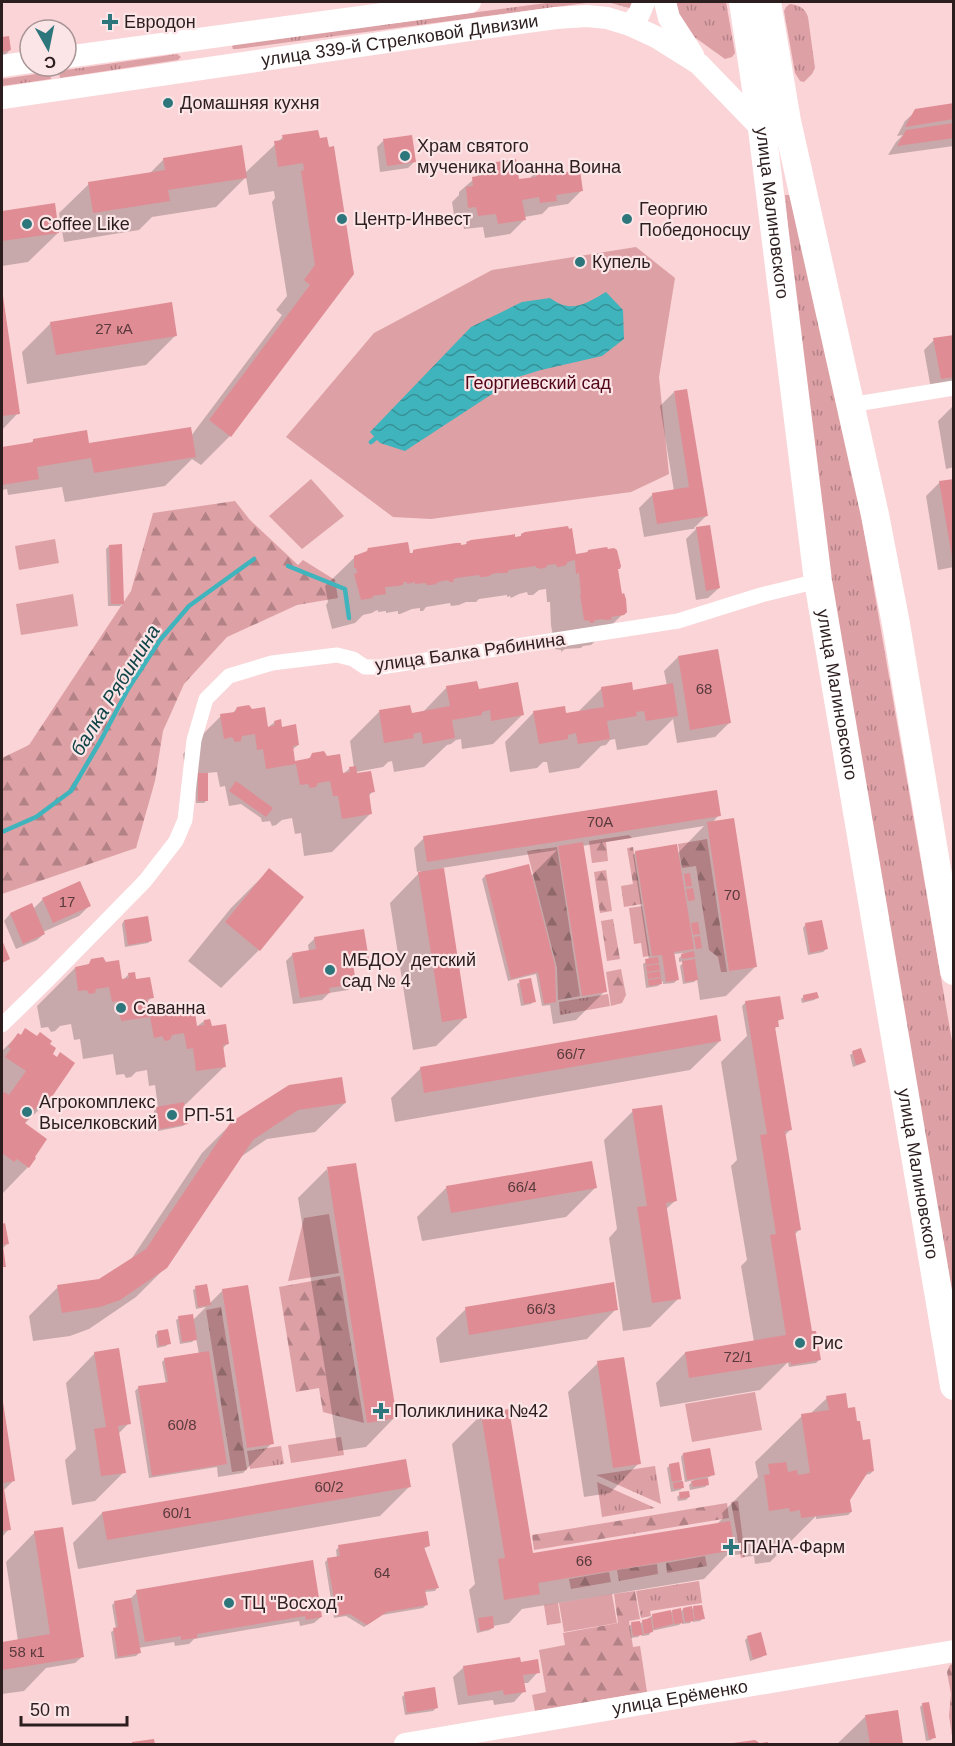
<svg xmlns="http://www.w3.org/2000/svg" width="955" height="1746" font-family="Arial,sans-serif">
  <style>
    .grass { fill: url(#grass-tufts) }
    .forest { fill: url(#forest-firs) }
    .park { fill: #dda0a5 }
    .water { fill: url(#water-waves) }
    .shadow { fill: #0003 }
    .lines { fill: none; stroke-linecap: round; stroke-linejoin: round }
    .stream { stroke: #40b4bc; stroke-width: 4.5 }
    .building { fill: #df8c94 }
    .street { stroke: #fff; stroke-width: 15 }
    .secondary { stroke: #fff; stroke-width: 22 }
    .highway { stroke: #fff; stroke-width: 28 }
    .poi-dot { fill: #2d767c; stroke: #fce5e6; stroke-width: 2 }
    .labels { text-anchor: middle; stroke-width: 4.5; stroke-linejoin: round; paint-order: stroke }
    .number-label { font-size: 15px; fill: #593a3c }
    .poi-label { font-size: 18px; fill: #2c1e1f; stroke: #fce5e6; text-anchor: start }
    .street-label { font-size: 18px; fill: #2c1e1f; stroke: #fce5e6 }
    .park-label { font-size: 18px; fill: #52061a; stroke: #fce5e6 }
    .water-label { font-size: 20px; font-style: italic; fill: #124549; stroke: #fce5e6 }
  </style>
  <defs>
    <pattern id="grass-tufts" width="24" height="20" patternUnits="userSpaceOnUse" patternTransform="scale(1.5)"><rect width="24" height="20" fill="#dda0a5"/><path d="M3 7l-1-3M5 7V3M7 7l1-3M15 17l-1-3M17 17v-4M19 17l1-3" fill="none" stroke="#b38286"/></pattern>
    <pattern id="forest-firs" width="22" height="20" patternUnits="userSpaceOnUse" patternTransform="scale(1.5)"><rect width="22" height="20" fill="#dda0a5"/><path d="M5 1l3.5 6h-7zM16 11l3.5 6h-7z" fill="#b38286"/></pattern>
    <pattern id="water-waves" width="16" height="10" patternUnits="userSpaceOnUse" patternTransform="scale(1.5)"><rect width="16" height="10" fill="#40b4bc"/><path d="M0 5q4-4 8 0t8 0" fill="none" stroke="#369298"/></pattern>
  </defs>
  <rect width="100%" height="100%" fill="#fad4d6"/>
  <path class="grass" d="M554,2H635L633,9L611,3H586L237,49H233L232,46L235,44Z
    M671,2H726L735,53L732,57L725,59L693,36Z
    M790,4C799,5 805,8 808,17L815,68L812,74L804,82L800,81L795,73L784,11L786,7Z
    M177,54L181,57L178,60L60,78L59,71Z
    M50,72L51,79L2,86V79Z
    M785,195H790L857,491L953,1047V1314L832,596L798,337Z
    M608,994L610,1006L560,1015L559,1002Z
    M281,1446L284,1464L250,1469L247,1451Z
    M655,1466L661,1504L596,1475Z
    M597,1482L655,1508L602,1517Z
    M699,1581L702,1603L650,1611L651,1616L641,1618L636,1591Z
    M558,1603L561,1623L547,1625L544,1605Z"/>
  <path class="forest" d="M235,501L250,520L298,565L303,560L335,580L338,598L297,605L227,637L184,684L163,731L155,781L136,848L2,894V758L29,745L131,591L153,513Z
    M629,835L632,838L606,842L608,861L592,863L589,841Z
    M707,839L727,972H721L718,957L709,950L696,866L682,868L678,844Z
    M557,847L580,996L558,1000L557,968L527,851Z
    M633,847L642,904L624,907L621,886L633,884L627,848Z
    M606,870L612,911L600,913L594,872Z
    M613,919L620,959L607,961L601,921Z
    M621,969L626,995L622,1003L611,1006L606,972Z
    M340,1276L364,1423L323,1412L319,1388L296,1392L279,1287Z
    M221,1307L247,1470L232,1472L206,1310Z
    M738,1501L745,1557L741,1558L731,1502Z
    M727,1503L729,1518L534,1550L532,1535Z
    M705,1556L707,1566L667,1573L666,1563Z
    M657,1564L658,1574L619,1581L617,1570Z
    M609,1572L611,1582L571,1589L569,1579Z
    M635,1591L640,1619L629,1621L633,1647L640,1646L647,1692L535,1711L532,1695L546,1692L539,1650L565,1645L563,1633L618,1623L614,1594Z
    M953,1664H954L953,1742L949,1716L951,1694L947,1672L950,1665Z"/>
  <path class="park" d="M636,247L675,278L659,377L669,474L631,492L431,519L393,517L286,437L374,333L492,270Z
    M311,479L344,516L302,549L269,516Z
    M55,539L59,563L19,570L15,546Z
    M73,594L78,626L21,635L16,604Z
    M642,906L650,956L643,957L641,943L634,944L629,908Z
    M329,1214L339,1273L288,1281L304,1218Z
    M755,1392L762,1430L692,1442L685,1404Z
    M341,1437L344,1455L291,1463L288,1445Z
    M612,1594L617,1623L564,1632L559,1603Z"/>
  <path class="water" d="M606,292L623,310L624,339L602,356L541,370L518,377L405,451L380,443L370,432L471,327L522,302L550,298C572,314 585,304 606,292Z"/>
  <path class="shadow" d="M8,38L10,50L2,58V39Z
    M954,104V146L888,155L896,142L903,135L897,136L905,121L916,111Z
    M317,131L352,274L230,436L201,465L192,459L165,486L65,502L62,487L8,495L7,489L2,490V448L29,445L34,440L88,445L191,436L282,315L276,310L287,296L272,202L275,198L274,191L249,195L246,177L216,207L152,217L139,230L64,242L59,213L89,184L149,174L164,159L245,173L283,137Z
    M383,141L415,161L408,168L380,172L377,147Z
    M490,165L518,181L529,179L536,172L552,176L582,190L568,204L549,207L542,214L524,217V220L510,234L485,238L483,227L464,229L463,220L455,221L452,202L459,195V192Z
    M54,205L58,233L28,262L2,266V213Z
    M2,297L18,413L2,430Z
    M51,323L176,335L146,365L27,384L22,352Z
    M954,336V385L931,389L924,350L934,340Z
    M674,392L707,515L693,529L709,526L719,588L708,598L696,600L686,539L697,528L644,537L639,508L653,494L674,491L660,406Z
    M952,407H954V467L946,469L938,421Z
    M954,480V567L938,570L926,496L940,482Z
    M522,535L575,555L585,554L588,551L617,570L625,612L591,645L583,646L581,648L565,649L561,652V650L555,649L551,625L550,602H547L546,589L539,590L533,595H528L527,592L519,594L511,598L510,596L507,597V595L479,599L476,602H466L459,605L451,606L450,603L426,607L423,611H420V608L412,609L400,614H398V611L386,613V611L378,612V610L375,611L372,613L363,615L355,623L332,629L326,605L328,602L325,586L355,557L409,556L413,552L464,546L467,543L514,539L519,538Z
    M109,546L123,603L120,606H108L106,549Z
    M678,657L729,723L715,737L677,743L673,719L647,745L617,750L615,739L610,740L606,745L601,746L579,768L549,773L547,762H543L537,768L510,772L505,742L534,712L565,715L577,713L602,688L632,691L667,686L664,671Z
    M447,687L478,691L522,715L493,744L462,749L461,739L456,740L451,744L447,745L424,767L394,772L392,761L388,762L383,767L356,772V775L373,791L368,797L370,814L332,852L304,856L301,833L295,834L292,818L282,820L276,825L272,826L270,821L262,822L261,818L241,804L229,806L225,786L220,787L217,772L207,773V800L204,803H196L195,776H186L183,754L221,716L232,714L237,708L267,728L275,722L298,745L292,750L294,762L307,760L313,755L342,775L350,768H354L350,741L379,712L409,707L410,715L422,713Z
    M719,815L712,823L755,967L726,996L700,1000L697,979L694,982L683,984L680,966L685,961L679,962V958L684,953L673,954L677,980L674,983L663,984V981L658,986L646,988L643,964L649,960L633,855L636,852L677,854L704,826L582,846L605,991L576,1020L553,1024L550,1005L542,1006L536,974L508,981L482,879L485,876H531L557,850L442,868L466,1017L436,1046L413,1050L390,903L421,871L417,872L414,848L424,838Z
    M269,870L259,950L221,988L188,961L231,908Z
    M43,899L89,906L79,916L43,932L44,934L37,940L16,949L4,921L10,914L31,905L33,909Z
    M124,921L151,940L148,943L125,947L122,924Z
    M805,925L826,949L823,952L808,955L803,928Z
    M315,938L368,960L361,967L352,968L354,983L348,990L329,993L322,1000L293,1004L286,961L293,954L309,952L308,945Z
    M92,961L121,982L129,974L152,997L146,1003L149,1015L161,1013L167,1007L196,1027L204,1021L227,1044L222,1049L225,1066L186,1104L183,1105L186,1123L183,1126L158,1131L154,1111L158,1108L155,1085L149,1086L147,1070L136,1072L131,1077L126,1078L124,1074L116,1075L113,1054L83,1059L80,1039L74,1040L71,1024L60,1026L55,1031L51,1032L48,1027L41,1028L37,1006L75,968L86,966Z
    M520,982L534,1001L531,1004L521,1006L517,984Z
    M804,996L817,998L814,1000L802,1003L801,999Z
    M779,997L782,1019L776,1022L777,1026L774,1030L790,1130L784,1136L800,1229L794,1235L810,1331L819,1360L816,1363L789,1367L788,1362L760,1390L660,1407L656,1383L685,1353L754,1342L741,1266L747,1260L731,1166L737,1160L721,1062L747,1036L742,1006L745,1003Z
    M26,1030L48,1044L51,1054L46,1103L24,1124L28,1167L2,1194V1051L18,1035L20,1036Z
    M720,1041L690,1070L395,1122L391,1098L420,1069Z
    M853,1053L864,1062L861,1064L853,1067L850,1055Z
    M289,1087L345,1103L315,1132L267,1139L239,1158L166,1267L136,1297L89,1329L70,1336L33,1341L29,1316L58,1287L99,1281L130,1261L202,1153L232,1123Z
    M633,1111L675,1201L665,1210L679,1298L650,1327L623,1331L609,1238L617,1229L604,1140Z
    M327,1169L395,1417L366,1447L338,1451L298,1198Z
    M447,1187L595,1188L566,1217L422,1241L417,1217Z
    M2,1225H4L7,1244L2,1249L4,1266L2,1269Z
    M196,1288L209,1304L223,1290L272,1443L243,1473L218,1477L217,1467L149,1478L135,1391L138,1388L166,1384L162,1362L165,1359L199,1354L196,1338L192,1342L180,1344L176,1320L179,1318L192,1321L206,1307L196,1309L193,1290Z
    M466,1309H616L587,1339L440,1363L436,1338Z
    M158,1332L169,1343L166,1346L157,1348L155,1335Z
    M95,1353L129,1423L118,1434L124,1472L95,1501L72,1505L65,1460L76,1449L66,1383Z
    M598,1363L639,1463L610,1493L584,1497L568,1392Z
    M827,1398L847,1410L862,1441L873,1471L870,1474L864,1475L849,1500L851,1512L848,1515L816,1519V1516L770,1562L755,1564L754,1556L743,1557V1554L726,1556L704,1579L522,1609L509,1623L493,1626L490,1630L477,1633L469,1590L475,1584L452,1444L481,1415L532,1555L717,1524L723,1518L722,1513L758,1477L755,1462L802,1416L810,1414Z
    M2,1407L14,1480L3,1491L9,1529L2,1537Z
    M683,1454L713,1475L707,1478L708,1484L705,1487L690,1490L689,1485L694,1480L685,1482L681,1457Z
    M678,1464L683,1487L680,1490L671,1492L667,1468L670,1465Z
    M409,1487L380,1516L78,1569L73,1543L102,1513Z
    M680,1494L689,1497L686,1500L678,1501L677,1497Z
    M35,1532L82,1657L75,1663L46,1668L24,1691L2,1694V1643L18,1641L6,1562Z
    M429,1546L423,1549L437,1588L435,1591L424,1592L426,1605L423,1608L382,1615L364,1627L346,1616L334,1618L325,1562L328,1559L337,1558L336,1550L339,1547Z
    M137,1592L321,1617L314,1623L300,1626L299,1621L194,1639L189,1644L175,1646L174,1642L138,1648L139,1653L136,1656L115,1659L111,1632L116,1629L112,1605L115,1602L131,1598Z
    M694,1607L703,1618L700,1621L693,1622L692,1620L690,1623L682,1624V1622L679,1625L651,1631L649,1635L642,1636L641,1634L638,1637L631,1638L629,1626L632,1624H639L652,1616L680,1610V1613L683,1609L691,1610Z
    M748,1637L765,1654L762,1657L750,1661L745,1640Z
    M520,1664L538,1672L528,1683H523L524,1691L514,1702L494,1705L493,1700L458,1705L453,1677L464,1667Z
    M405,1694L436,1708L433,1711L405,1715L402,1697Z
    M923,1704L934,1737L931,1740L926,1741L920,1707Z
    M897,1711L902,1744H837L866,1716Z"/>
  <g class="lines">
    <path class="stream" d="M371,442L376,438
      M288,566L345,589L349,618
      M2,832L36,817L71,791L101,740L128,689L160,640L189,606L254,559"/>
  </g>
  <path class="building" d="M9,36L11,50L2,52V37Z
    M954,103V119L905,127L915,109Z
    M954,123V138L897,146L906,130Z
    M318,130L320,138L327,137L329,147L334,146L354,274L231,437L209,420L310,285L304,280L315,265L301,171L304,170L303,163L278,167L274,141L283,140L282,135Z
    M412,135L416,162L387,166L383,139Z
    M242,145L247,178L168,190L170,201L93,213L88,182L165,170L163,158Z
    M516,159L519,179L536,177L535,171L552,168L553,174L580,170L583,191L556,195L557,201L540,203L539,197L522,200L526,220L498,224L496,214L478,216L476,207L468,208L466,187L473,186L472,177L490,174L489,163Z
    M55,203L59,233L2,241V211Z
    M2,296H3L20,414L2,416Z
    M172,302L177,336L56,355L50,322Z
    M954,335V377L941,379L933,338Z
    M687,389L708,516L657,524L652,493L689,487L674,391Z
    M191,427L196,457L94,473L91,458L37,467L39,479L2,485V447L33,442V439L87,430L89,443Z
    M954,479V556L952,557L939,481Z
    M710,525L720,588L706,591L696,527Z
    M568,526L569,529L572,528L576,554L588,552V550L607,547L608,549L614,548L617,550L621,566L620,569H618L622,594L624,593L626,599L627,612L624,615L611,617L612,619L607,620H604V619L595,620L593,623H590V621L584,620L580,594H581L579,573L576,574L575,560L567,562V564L564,566L557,567L556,564L547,565V567L540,569L539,568H536V566L522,568L509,570L507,573H496L490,575V576L483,577H480L479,575L456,578L453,580L454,582H449V580L442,581L436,583L437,584L430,585H427L426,583L415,584V582L407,584V582H403L404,584L399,586L385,587L386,594L372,596L373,598L361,600L354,574L357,573L356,568H354V556L367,551L368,548L408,542L410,553H413V550L417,549L456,543H461V545L467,544L466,542L471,540L510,535L515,534V537L521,536V534L525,532Z
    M122,544L124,604H111L109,545Z
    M718,649L731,723L690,730L678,656Z
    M477,681L479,689L518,682L524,715L491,721L490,710L482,712V715L452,720L455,738L423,744L421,732L413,734L414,738L384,743L379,710L410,705L412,713L450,706L446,686Z
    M632,682L633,690L673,683L678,716L646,721L644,711L636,712L637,716L607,721L610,739L578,744L576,733L568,735V739L539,744L533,711L565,706L566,713L604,707L601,687Z
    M249,705L252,709L265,707L268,727L275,725L274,721L281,719L282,727L296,724L299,745L293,746L295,761L310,758L312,753L324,751L327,756L340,754L343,773L350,772L349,767L356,766L357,773L371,771L375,792L369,793L372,814L342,819L338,796H333L330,781L318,783L316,787L310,788L308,784L300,785L296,764L266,769L263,749L257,750L255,734L242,736L241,741L235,742L232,737L224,739L220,714L235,712L237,707Z
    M198,773H208V801H198Z
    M236,781L273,808L266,817L229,791Z
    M717,790L721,816L427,862L423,836Z
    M734,818L757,967L729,971L707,822Z
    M583,842L607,992L582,996L558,846Z
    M677,844L694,949L674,952L679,980L666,982L662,955L652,956L635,851Z
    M529,864L555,966L556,1002L544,1004L538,972L511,979L485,875Z
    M269,868L304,897L260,951L225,922Z
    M444,868L467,1018L442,1022L418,872Z
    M690,873L692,886L686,887L684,874Z
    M80,881L91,906L53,923L42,898Z
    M693,888L695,900L688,901L686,889Z
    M32,903L45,934L23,944L10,913Z
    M148,916L152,941L128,945L124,920Z
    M822,920L828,949L810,953L805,923Z
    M698,922L700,934L693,935L691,923Z
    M364,929L369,960L353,963L356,984L329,988L330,993L300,998L292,953L316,949L314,937Z
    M700,936L702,948L696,949L694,937Z
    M2,940L10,959L2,963Z
    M694,951L695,957L682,959L681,954Z
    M103,957L106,962L119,960L122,979L129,978L128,973L135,972L136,979L150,977L154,998L147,999L150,1013L165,1011L166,1006L178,1004L182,1008L194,1006L197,1026L204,1025V1020L210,1019L212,1026L226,1024L229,1044L223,1045L226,1067L196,1071L193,1048L187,1049L184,1033L172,1035L170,1040L165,1041L162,1036L154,1038L150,1017L121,1021L117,1001L112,1002L109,987L96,989L95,993L89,994L87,990L78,991L75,967L89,964L91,959Z
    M658,957L659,963L646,965L645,959Z
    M695,959L698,980L685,982L682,961Z
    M659,964L660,970L647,972L646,966Z
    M660,971L661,977L648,979L647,973Z
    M531,978L536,1002L524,1004L519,980Z
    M661,978L662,984L649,986L648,980Z
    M817,992L819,998L804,1001L803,995Z
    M780,996L784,1019L778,1020L779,1027H775L792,1130L785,1131L801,1230L795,1231L812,1331H816L821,1360L791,1365V1362L689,1378L685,1352L786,1335L770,1235L776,1234L760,1135L767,1134L745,1001Z
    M717,1015L721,1041L424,1093L420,1067Z
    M25,1028L37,1036L40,1032L52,1041L50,1044L56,1048L53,1054L57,1057L60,1052L75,1063L47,1104L42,1100L25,1123L47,1139L35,1157L36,1158L29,1168L17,1159L14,1162L2,1153V1094L4,1092L9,1095L26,1071L5,1057L11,1049L8,1047L18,1033L21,1035Z
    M861,1048L866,1062L856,1065L852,1051Z
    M342,1077L346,1103L298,1110L253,1140L167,1268L120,1300L100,1307L62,1313L57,1285L99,1279L146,1249L231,1122L289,1085Z
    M184,1102L188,1124L160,1129L156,1107Z
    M662,1105L677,1201L666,1203L681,1299L652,1303L637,1207L647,1206L632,1109Z
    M592,1161L597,1188L451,1213L446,1186Z
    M356,1163L397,1418L367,1423L327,1167Z
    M5,1223L9,1244L2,1245V1224Z
    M2,1246H3L6,1267H2Z
    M614,1282L618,1310L469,1335L465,1307Z
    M207,1284L211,1305L198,1307L195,1286Z
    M248,1285L274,1444L247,1448L222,1289Z
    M193,1314L197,1340L182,1342L178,1316Z
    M168,1329L171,1344L159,1346L157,1331Z
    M119,1348L131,1424L118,1426L126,1473L101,1476L94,1429L106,1427L94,1352Z
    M209,1351L227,1464L152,1476L138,1386L168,1382L164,1358Z
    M624,1357L641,1464L613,1468L597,1361Z
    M846,1393L848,1408L855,1407L857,1421H860L863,1440L870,1439L874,1471L868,1472L850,1500L852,1512L801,1518L800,1510L790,1512L789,1508L769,1511L764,1475L770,1474L768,1464L786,1462L788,1472L797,1470L798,1475L810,1473L801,1414L829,1410L826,1396Z
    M2,1402H3L15,1481L3,1483L11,1530L2,1531Z
    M509,1409L533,1553L730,1521L735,1550L538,1583L540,1594L504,1600L498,1559L505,1558L481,1414Z
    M710,1448L715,1475L687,1480L683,1453Z
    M406,1459L411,1487L107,1540L102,1512Z
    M679,1462L682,1480L672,1482L669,1464Z
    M708,1478L709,1485L693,1487L691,1481Z
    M683,1481L684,1488L674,1489L673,1483Z
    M689,1491L690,1497L680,1499L679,1492Z
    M63,1527L84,1657L2,1670V1642L50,1634L34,1531Z
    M428,1531L430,1546L424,1547L439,1588L425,1590L428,1605L387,1612L367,1625L350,1614L337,1616L327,1558L340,1556L338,1545Z
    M313,1560L322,1617L306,1620L305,1616L197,1634V1638L181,1640V1636L145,1642L136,1590Z
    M131,1598L141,1653L118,1657L113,1628L118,1627L114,1601Z
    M702,1605L705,1619L695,1620L693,1606Z
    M692,1606L694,1621L685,1622L683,1608Z
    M681,1608L683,1623L674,1624L672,1610Z
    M671,1610L673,1624L654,1629L652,1614Z
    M493,1616L494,1628L480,1631L478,1618Z
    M651,1618L653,1632L644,1634L642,1620Z
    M640,1621L643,1635L633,1636L631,1622Z
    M761,1632L767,1655L753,1659L747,1636Z
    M520,1657L521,1662L538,1659L540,1673L523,1675L526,1692L504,1695L503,1690L468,1696L463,1666Z
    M435,1687L438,1708L407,1713L404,1692Z
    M929,1702L936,1738L929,1739L922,1703Z
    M898,1710L903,1744H870L865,1715Z
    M154,1739L155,1744H132V1742Z
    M755,1740L761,1744V1743L768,1742V1744H733V1743Z"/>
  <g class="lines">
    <path class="street" d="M850,405L954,388
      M2,1025L48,980L145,881L176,841L185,820L194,740L206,699L229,676L272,663L337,655L353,659L365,667H381L678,621L761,595L818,581"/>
    <g class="secondary">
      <path d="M665,2L669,18L693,55"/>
      <path d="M630,25L639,14L644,2"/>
      <path d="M66,57L470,2"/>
      <path d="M2,66L30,62"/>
      <path id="s1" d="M2,98L469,30L556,18L587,16L607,18L630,25L656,37L699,64L762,129"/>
      <path id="s2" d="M405,1744L954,1651"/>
    </g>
    <g class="highway">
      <path id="s3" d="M743,2L762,129L818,581L954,1386"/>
      <path d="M767,2L787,121L875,515L896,624L954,971"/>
    </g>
  </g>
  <g class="poi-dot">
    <path d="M107 13h6v6h6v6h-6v6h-6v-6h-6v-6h6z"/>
    <circle cx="168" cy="103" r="6"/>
    <circle cx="405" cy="156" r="6"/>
    <circle cx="342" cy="219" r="6"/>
    <circle cx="627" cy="219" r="6"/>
    <circle cx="27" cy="224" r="6"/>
    <circle cx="580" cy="262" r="6"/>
    <circle cx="330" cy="970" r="6"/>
    <circle cx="121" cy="1008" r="6"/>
    <circle cx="27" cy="1112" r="6"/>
    <circle cx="172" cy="1115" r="6"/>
    <circle cx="800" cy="1343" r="6"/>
    <path d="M378 1402h6v6h6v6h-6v6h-6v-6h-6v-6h6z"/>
    <path d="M728 1538h6v6h6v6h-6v6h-6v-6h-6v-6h6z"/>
    <circle cx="229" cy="1603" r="6"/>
  </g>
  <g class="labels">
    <g class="number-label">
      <text x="114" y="334">27 кА</text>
      <text x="704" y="694">68</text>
      <text x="600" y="827">70А</text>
      <text x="732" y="900">70</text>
      <text x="67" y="907">17</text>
      <text x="571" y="1059">66/7</text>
      <text x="522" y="1192">66/4</text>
      <text x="541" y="1314">66/3</text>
      <text x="738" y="1362">72/1</text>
      <text x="182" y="1430">60/8</text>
      <text x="329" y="1492">60/2</text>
      <text x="177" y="1518">60/1</text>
      <text x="584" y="1566">66</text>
      <text x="382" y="1578">64</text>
      <text x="27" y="1657">58 к1</text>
    </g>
    <g class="poi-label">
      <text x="124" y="28">Евродон</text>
      <text x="180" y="109">Домашняя кухня</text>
      <text x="417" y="152">Храм святого<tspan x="417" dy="21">мученика Иоанна Воина</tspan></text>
      <text x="639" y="215">Георгию<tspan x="639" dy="21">Победоносцу</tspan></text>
      <text x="354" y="225">Центр-Инвест</text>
      <text x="39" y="230">Coffee Like</text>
      <text x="592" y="268">Купель</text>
      <text x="342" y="966">МБДОУ детский<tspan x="342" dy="21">сад № 4</tspan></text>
      <text x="133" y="1014">Саванна</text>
      <text x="39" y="1108">Агрокомплекс<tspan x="39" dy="21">Выселковский</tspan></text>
      <text x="184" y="1121">РП-51</text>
      <text x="812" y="1349">Рис</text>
      <text x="394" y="1417">Поликлиника №42</text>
      <text x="743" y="1553">ПАНА-Фарм</text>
      <text x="241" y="1609">ТЦ "Восход"</text>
    </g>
    <g class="street-label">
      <text dy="6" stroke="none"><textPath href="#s1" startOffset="402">улица 339-й Стрелковой Дивизии</textPath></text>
      <text dy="6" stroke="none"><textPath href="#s3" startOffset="213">улица Малиновского</textPath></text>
      <text transform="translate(470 652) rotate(-8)" y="6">улица Балка Рябинина</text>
      <text dy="6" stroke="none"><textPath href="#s3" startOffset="699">улица Малиновского</textPath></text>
      <text dy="6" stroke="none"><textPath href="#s3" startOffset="1185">улица Малиновского</textPath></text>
      <text dy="6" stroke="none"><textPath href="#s2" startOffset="279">улица Ерёменко</textPath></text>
    </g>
    <g class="park-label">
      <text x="538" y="389">Георгиевский сад</text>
    </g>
    <g class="water-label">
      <text transform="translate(115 690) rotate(-58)" y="7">балка Рябинина</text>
    </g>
  </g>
  <rect width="955" height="1746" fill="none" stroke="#2c1e1f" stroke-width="6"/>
  <g transform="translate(48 48) rotate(171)"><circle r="28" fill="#fce5e6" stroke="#a99596" stroke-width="1.5"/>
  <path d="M0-4.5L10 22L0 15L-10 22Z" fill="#2d767c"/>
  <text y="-9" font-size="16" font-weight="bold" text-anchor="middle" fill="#2c1e1f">С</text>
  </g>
  <path d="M21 1716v9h106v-9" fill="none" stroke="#2c1e1f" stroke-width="3"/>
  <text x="30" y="1716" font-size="18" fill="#2c1e1f" stroke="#fce5e6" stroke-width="4.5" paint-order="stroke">50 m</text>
</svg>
